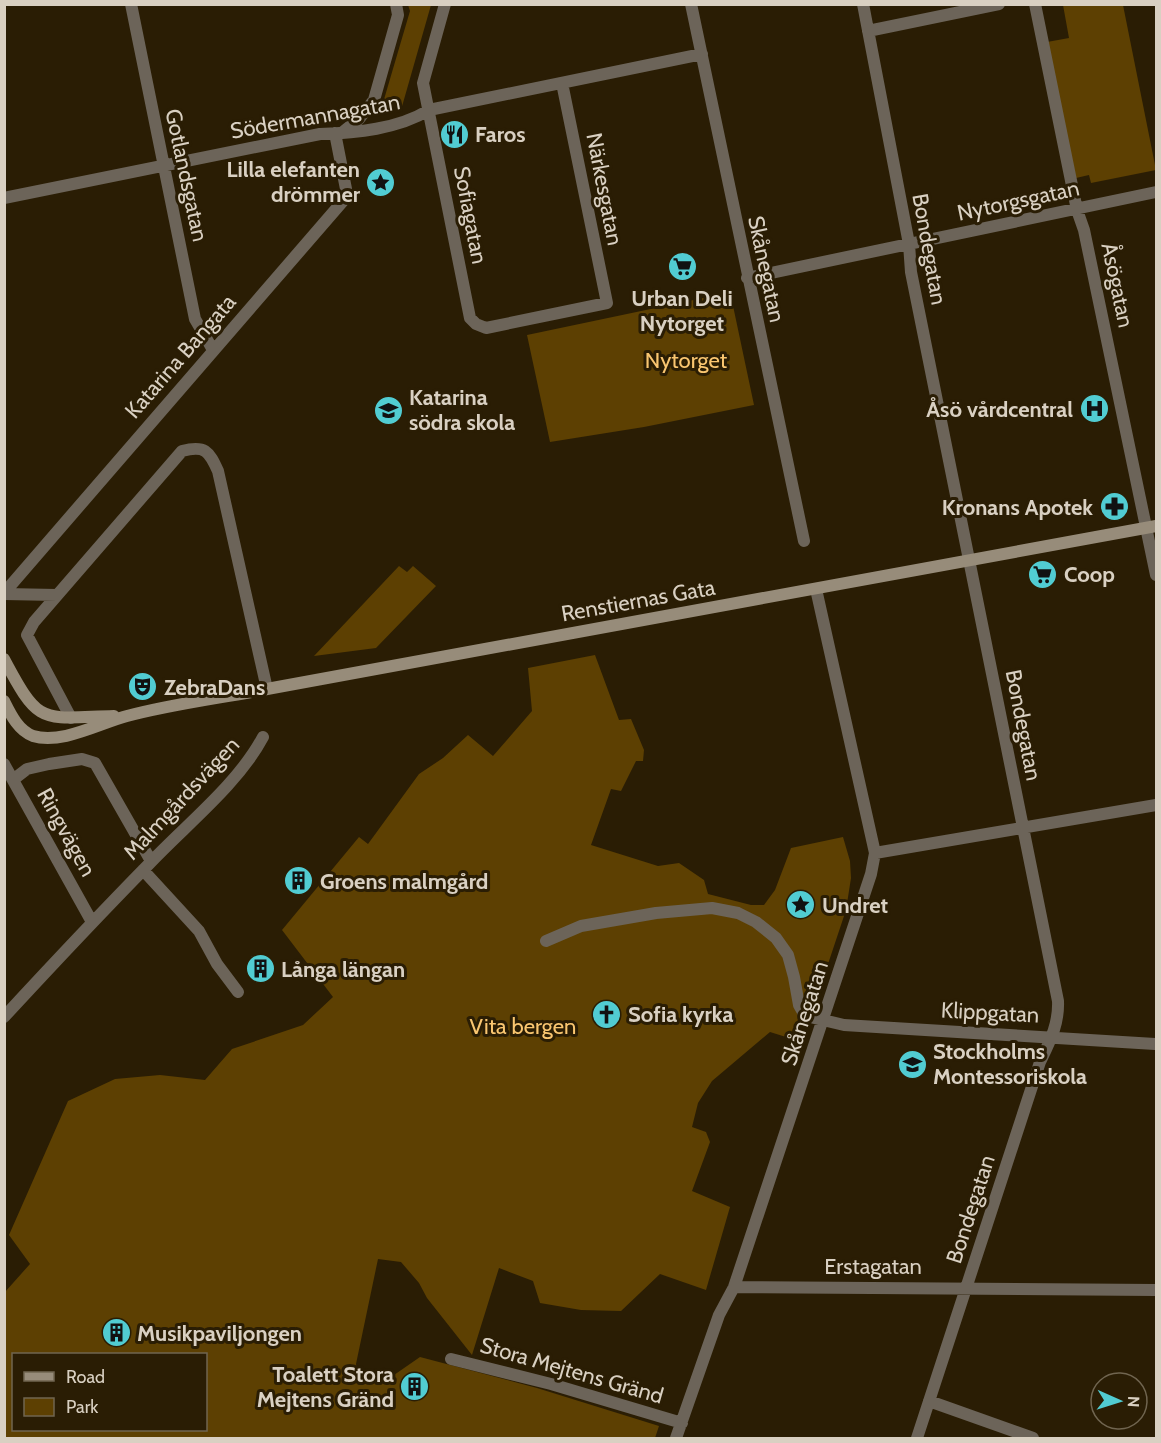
<svg xmlns="http://www.w3.org/2000/svg" width="1161" height="1443" font-family="Cabin,sans-serif">
  <style>
    .green { fill: #5d4002; fill-rule: evenodd }
    .lines { fill: none; stroke-linecap: round; stroke-linejoin: round }
    .street { stroke: #6c6459; stroke-width: 12 }
    .secondary { stroke: #978c7a; stroke-width: 12 }
    .labels { text-anchor: middle; stroke-width: 6; stroke-linejoin: round; paint-order: stroke }
    .street-label { font-size: 22px; fill: #d9d0c2; stroke: #2a1d04 }
    .poi-label { font-size: 22px; font-weight: bold; fill: #d9d0c2; stroke: #2a1d04; text-anchor: start }
    .park-label { font-size: 22px; fill: #fac670; stroke: #2a1d04 }
  </style>
  <rect width="100%" height="100%" fill="#2a1d04"/>
  <path class="green" d="M408,5H431L401,110L380,113L410,11Z
    M1063,5H1123L1156,170L1091,183L1089,175L1076,178L1047,42L1069,38Z
    M722,294L732,301L754,405L644,427L550,442L527,335Z
    M399,566L407,572L413,566L436,586L376,648L314,656Z
    M595,655L619,720L631,719L644,750L643,761H636L621,791L611,789L591,845L658,866L679,863L704,880L708,894L751,905H764L775,890L791,848L843,837L850,861L851,878L846,910L802,1042L770,1032L712,1081L698,1103L692,1127L706,1132L710,1142L692,1191L730,1207L706,1290L660,1274L621,1311L581,1310L540,1303L533,1281L499,1268L472,1355L427,1298L419,1283L401,1262L378,1259L356,1364L359,1380L370,1384L394,1375L420,1357L537,1388L659,1426L655,1438H5V1292L30,1264L9,1235L68,1101L115,1079L160,1075L205,1080L232,1049L303,1025L333,997L282,930L359,837L368,844L419,774L443,758L468,735L493,756L532,711L528,668ZM14,1354H206V1430H14Z"/>
  <g class="lines">
    <path class="street" d="M131,4L195,319L213,350
      M445,4L423,83L470,318L476,324L486,328L607,303L562,83
      M691,4L804,541
      M863,4L909,244L911,272L1058,1001C1059,1024 1050,1041 1040,1062L917,1438
      M1035,4L1077,210L1084,230L1156,575
      M868,31L999,4
      M343,132L359,119L374,100L398,15L396,4
      M4,198L320,134C356,133 398,129 429,110L702,54
      M747,278L1156,192
      M4,593L343,201L346,189L335,133
      M4,594L57,595
      M71,718L27,635L34,622L182,451C205,445 209,451 218,471L267,689
      M4,764L92,922
      M14,779L27,769L49,764L82,759L95,763L151,861
      M875,853L1156,805
      M143,870L199,931L217,964L238,992
      M546,941L581,926L656,913L712,908L738,913L756,922L776,938L788,955L794,977L799,1005L803,1012L810,1017L844,1025L1155,1044
      M4,1017C52,965 100,914 150,863C187,824 238,784 263,737
      M734,1287L1156,1290
      M451,1359L551,1384L682,1423
      M929,1401L1033,1438
      M676,1438L719,1315L734,1287L871,874L875,853L816,589"/>
    <path class="secondary" d="M4,659C40,727 41,718 114,716
      M4,701C11,715 18,730 33,736C61,745 100,723 127,716C171,704 221,698 267,689L1156,526"/>
  </g>
  <defs>
    <symbol id="restaurant-disc" viewBox="-11 -11 22 22"><circle r="9.5" fill="#51ccd2" stroke="#2a1d04"/><path d="M-5-6h1v4h1v-4h1v4h1v-4h1v5L-1.5 .5V6h-2V.5L-5-1ZM5-6V6H3V1.5H1.5Q1.5-4 5-6Z" fill="#111"/></symbol>
    <symbol id="sight-disc" viewBox="-11 -11 22 22"><circle r="9.5" fill="#51ccd2" stroke="#2a1d04"/><path d="M0-6L1.8-2.2L6-1.7L2.9 1.2L3.7 5.4L0 3.3L-3.7 5.4L-2.9 1.2L-6-1.7L-1.8-2.2Z" fill="#111"/></symbol>
    <symbol id="supermarket-disc" viewBox="-11 -11 22 22"><circle r="9.5" fill="#51ccd2" stroke="#2a1d04"/><path d="M-6-5.5h2.5l.6 2H6L4.5 2H-2.5L-4.4-4H-6ZM-1.5 3.2a1.3 1.3 0 1 0 .1 0ZM3 3.2a1.3 1.3 0 1 0 .1 0Z" fill="#111"/></symbol>
    <symbol id="hospital-disc" viewBox="-11 -11 22 22"><circle r="9.5" fill="#51ccd2" stroke="#2a1d04"/><path d="M-5-5h3v3.5h4V-5h3V5h-3V1.5h-4V5h-3Z" fill="#111"/></symbol>
    <symbol id="school-disc" viewBox="-11 -11 22 22"><circle r="9.5" fill="#51ccd2" stroke="#2a1d04"/><path d="M0-5L7-2L0 1L-7-2ZM-4 1L0 2.5L4 1V4Q0 6-4 4Z" fill="#111"/></symbol>
    <symbol id="pharmacy-disc" viewBox="-11 -11 22 22"><circle r="9.5" fill="#51ccd2" stroke="#2a1d04"/><path d="M-2-6h4v4h4v4h-4v4h-4v-4h-4v-4h4Z" fill="#111"/></symbol>
    <symbol id="theatre-disc" viewBox="-11 -11 22 22"><circle r="9.5" fill="#51ccd2" stroke="#2a1d04"/><path d="M-5-5.5Q0-4 5-5.5V0Q5 5 0 6Q-5 5-5 0ZM-3.3-2.5H-1v1.5H-3.3ZM1-2.5H3.3v1.5H1ZM-2.8 1Q0 5.5 2.8 1Z" fill="#111"/></symbol>
    <symbol id="building-disc" viewBox="-11 -11 22 22"><circle r="9.5" fill="#51ccd2" stroke="#2a1d04"/><path d="M-4-6H4V6H1V3H-1V6H-4ZM-2.5-4.3h1.7v1.8h-1.7ZM.8-4.3h1.7v1.8H.8ZM-2.5-1h1.7V.8h-1.7ZM.8-1h1.7V.8H.8Z" fill="#111"/></symbol>
    <symbol id="church-disc" viewBox="-11 -11 22 22"><circle r="9.5" fill="#51ccd2" stroke="#2a1d04"/><path d="M-1.2-6h2.4v3.5h3.3v2.4h-3.3V6h-2.4V-.1h-3.3v-2.4h3.3Z" fill="#111"/></symbol>
  </defs>
  <g fill-rule="evenodd">
    <use href="#restaurant-disc" x="438" y="118" width="33" height="33"/>
    <use href="#sight-disc" x="364" y="166" width="33" height="33"/>
    <use href="#supermarket-disc" x="666" y="250" width="33" height="33"/>
    <use href="#hospital-disc" x="1078" y="392" width="33" height="33"/>
    <use href="#school-disc" x="372" y="394" width="33" height="33"/>
    <use href="#pharmacy-disc" x="1098" y="490" width="33" height="33"/>
    <use href="#supermarket-disc" x="1026" y="558" width="33" height="33"/>
    <use href="#theatre-disc" x="126" y="670" width="33" height="33"/>
    <use href="#building-disc" x="282" y="864" width="33" height="33"/>
    <use href="#sight-disc" x="784" y="888" width="33" height="33"/>
    <use href="#building-disc" x="244" y="952" width="33" height="33"/>
    <use href="#church-disc" x="590" y="998" width="33" height="33"/>
    <use href="#school-disc" x="896" y="1048" width="33" height="33"/>
    <use href="#building-disc" x="100" y="1316" width="33" height="33"/>
    <use href="#building-disc" x="398" y="1370" width="33" height="33"/>
  </g>
  <g class="labels">
    <g class="street-label">
      <text transform="translate(315 116) rotate(-10)" y="8">Södermannagatan</text>
      <text transform="translate(187 175) rotate(78)" y="8">Gotlandsgatan</text>
      <text transform="translate(605 189) rotate(79)" y="8">Närkesgatan</text>
      <text transform="translate(1018 200) rotate(-12)" y="8">Nytorgsgatan</text>
      <text transform="translate(471 215) rotate(79)" y="8">Sofiagatan</text>
      <text transform="translate(930 249) rotate(80)" y="8">Bondegatan</text>
      <text transform="translate(767 269) rotate(78)" y="8">Skånegatan</text>
      <text transform="translate(1118 285) rotate(78)" y="8">Åsögatan</text>
      <text transform="translate(180 356) rotate(-49)" y="8">Katarina Bangata</text>
      <text transform="translate(638 600) rotate(-10)" y="8">Renstiernas Gata</text>
      <text transform="translate(1024 725) rotate(79)" y="8">Bondegatan</text>
      <text transform="translate(181 798) rotate(-47)" y="8">Malmgårdsvägen</text>
      <text transform="translate(67 832) rotate(61)" y="8">Ringvägen</text>
      <text transform="translate(990 1012) rotate(3)" y="8">Klippgatan</text>
      <text transform="translate(804 1013) rotate(-72)" y="8">Skånegatan</text>
      <text transform="translate(970 1209) rotate(-72)" y="8">Bondegatan</text>
      <text x="873" y="1274">Erstagatan</text>
      <text transform="translate(572 1370) rotate(16)" y="8">Stora Mejtens Gränd</text>
    </g>
    <g class="poi-label">
      <text x="475" y="142">Faros</text>
      <text x="360" y="177" text-anchor="end">Lilla elefanten<tspan x="360" dy="25">drömmer</tspan></text>
      <text x="682" y="306" text-anchor="middle">Urban Deli<tspan x="682" dy="25">Nytorget</tspan></text>
      <text x="409" y="405">Katarina<tspan x="409" dy="25">södra skola</tspan></text>
      <text x="1073" y="417" text-anchor="end">Åsö vårdcentral</text>
      <text x="1093" y="515" text-anchor="end">Kronans Apotek</text>
      <text x="1064" y="582">Coop</text>
      <text x="164" y="695">ZebraDans</text>
      <text x="320" y="889">Groens malmgård</text>
      <text x="822" y="913">Undret</text>
      <text x="281" y="977">Långa längan</text>
      <text x="628" y="1022">Sofia kyrka</text>
      <text x="933" y="1059">Stockholms<tspan x="933" dy="25">Montessoriskola</tspan></text>
      <text x="137" y="1341">Musikpaviljongen</text>
      <text x="394" y="1382" text-anchor="end">Toalett Stora<tspan x="394" dy="25">Mejtens Gränd</tspan></text>
    </g>
    <g class="park-label">
      <text x="686" y="368">Nytorget</text>
      <text x="523" y="1034">Vita bergen</text>
    </g>
  </g>
  <rect width="1161" height="1443" fill="none" stroke="#d9d0c2" stroke-width="12"/>
  <rect x="12" y="1353" width="195" height="78" fill="#2a1d04" stroke="#706550" stroke-width="1.5"/>
  <rect x="24" y="1372" width="30" height="9" fill="#978c7a" stroke="#706550" stroke-width="1.5"/>
  <text x="66" y="1383" font-size="18" fill="#d9d0c2">Road</text>
  <rect x="24" y="1398" width="30" height="18" fill="#5d4002" stroke="#706550" stroke-width="1.5"/>
  <text x="66" y="1413" font-size="18" fill="#d9d0c2">Park</text>
  <g transform="translate(1119 1401) rotate(93)"><circle r="28" fill="#2a1d04" stroke="#706550" stroke-width="1.5"/>
  <path d="M0-4.5L10 22L0 15L-10 22Z" fill="#51ccd2"/>
  <text y="-9" font-size="16" font-weight="bold" text-anchor="middle" fill="#d9d0c2">N</text>
  </g>
</svg>
